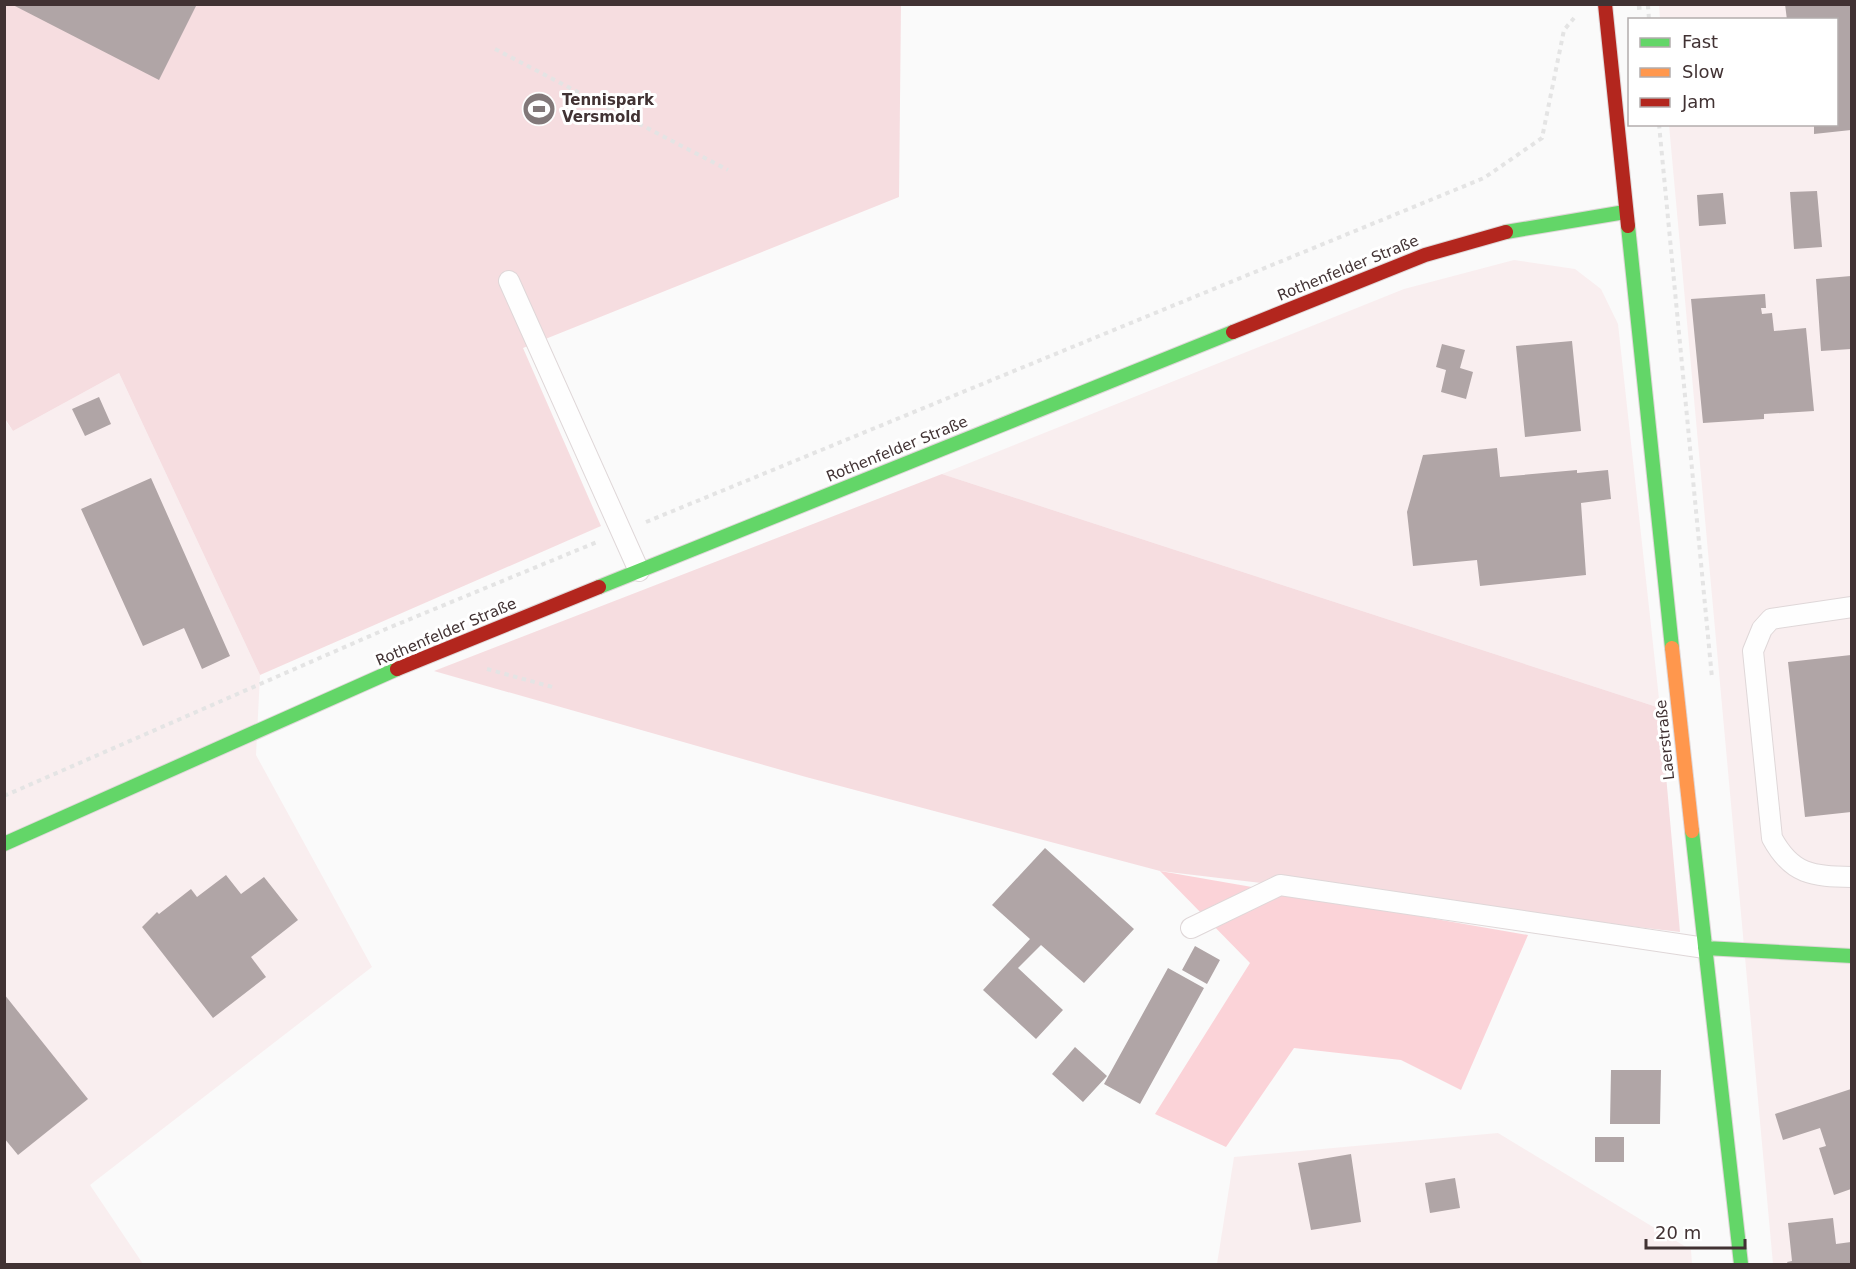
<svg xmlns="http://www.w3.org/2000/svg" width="1856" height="1269" font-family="'DejaVu Sans',sans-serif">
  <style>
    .built { fill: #f9eeef }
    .green { fill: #f6dde0 }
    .forest { fill: #fbd3d8 }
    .building { fill: #b0a5a6 }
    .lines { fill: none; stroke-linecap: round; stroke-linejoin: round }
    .lane-casing { stroke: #dfd7d8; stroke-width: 22 }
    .fast-casing { stroke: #dfd7d8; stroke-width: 16 }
    .slow-casing { stroke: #dfd7d8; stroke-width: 16 }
    .jam-casing { stroke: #dfd7d8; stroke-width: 16 }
    .path { stroke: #e4e4e4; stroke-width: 4; stroke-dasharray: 4.5 4.5; stroke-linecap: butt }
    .lane { stroke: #fefefe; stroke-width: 20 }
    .fast { stroke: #63d668; stroke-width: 14 }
    .slow { stroke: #ff974d; stroke-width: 14 }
    .jam { stroke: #b3261e; stroke-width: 14 }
    .labels { text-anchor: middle; stroke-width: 6; stroke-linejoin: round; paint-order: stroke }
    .poi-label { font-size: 15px; font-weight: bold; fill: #413233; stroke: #fff; text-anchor: start }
    .street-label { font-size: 15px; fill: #413233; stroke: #fff }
  </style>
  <rect width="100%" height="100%" fill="#fafafa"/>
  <path class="built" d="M1659,5H1851V1264H1773L1669,125L1836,124V20L1660,19Z
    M1514,260L1575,269L1601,289L1618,324L1660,708L942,474L1404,289Z
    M119,373L260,675L256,755L372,967L90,1185L143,1264H5L4,419L13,431Z
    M1498,1133L1691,1250L1692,1264H1217L1234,1157Z"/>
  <path class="green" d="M4,5H901L899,197L523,348L601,526L260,675L119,373L13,431L5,419Z
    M942,474L1660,708L1680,932L1160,871L806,777L434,671Z"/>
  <path class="forest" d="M1160,871L1528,935L1461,1090L1401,1060L1294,1048L1226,1147L1155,1114L1250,963Z"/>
  <path class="building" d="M11,4H197L159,80Z
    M1785,4H1851V130L1814,134V124H1836V20H1787Z
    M1817,191L1822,247L1794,249L1790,192Z
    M1723,193L1726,224L1699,226L1697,195Z
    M1851,276V349L1821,351L1816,279Z
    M1765,294L1766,308H1761L1762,314L1772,313L1774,331L1806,328L1814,411L1764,414V419L1703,423L1691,299Z
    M1572,341L1581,431L1525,437L1516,346Z
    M1442,344L1465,350L1460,368L1473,372L1466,399L1441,392L1446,370L1436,367Z
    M99,397L111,424L85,436L72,409Z
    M1497,448L1500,477L1577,470V473L1608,470L1611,499L1581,503L1586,575L1480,586L1477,560L1413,566L1407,512L1423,455Z
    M151,478L230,656L202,669L184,628L143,646L81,509Z
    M1851,655V812L1805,817L1788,662Z
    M1045,848L1134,929L1084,983L1041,945L1018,968L1063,1010L1036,1039L983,990L1030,939L992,905Z
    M226,875L241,894L264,877L298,920L251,957L266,977L213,1018L142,927L157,912L159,914L191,889L197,897Z
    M1195,946L1220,960L1207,984L1182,970Z
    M1168,968L1204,988L1140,1104L1104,1084Z
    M4,994L88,1099L18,1155L4,1138Z
    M1075,1047L1107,1076L1083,1102L1052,1074Z
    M1611,1070H1661L1660,1124H1610Z
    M1851,1089V1189L1834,1195L1819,1148L1826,1146L1820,1128L1783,1140L1775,1114Z
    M1595,1137H1624V1162H1595Z
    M1351,1154L1361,1222L1311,1230L1298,1163Z
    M1455,1178L1460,1208L1430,1213L1425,1183Z
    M1833,1218L1836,1244L1851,1242V1264H1788L1787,1262L1792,1261L1788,1223Z"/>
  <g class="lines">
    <defs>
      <path id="lane" d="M509,281L639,571
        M1852,607L1771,619L1762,629L1753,651L1772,838C1792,875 1812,876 1852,877
        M1191,928L1280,885L1705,948"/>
      <path id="fast" d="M1628,226L1672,648
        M1506,232L1625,212
        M599,587L1233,332
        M1692,831L1741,1264
        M4,844L397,669
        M1705,948L1852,956"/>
      <path id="slow" d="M1672,648L1692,831"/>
      <path id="jam" d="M1605,4L1628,226
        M1233,332L1425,255L1506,232
        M397,669L599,587"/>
    </defs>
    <use href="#lane" class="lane-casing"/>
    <use href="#fast" class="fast-casing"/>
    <use href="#slow" class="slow-casing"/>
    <use href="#jam" class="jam-casing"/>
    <path class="path" d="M1648,5L1649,20
      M1637,8L1648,7
      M495,49L728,170
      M1659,124L1712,678
      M646,522L1484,178L1542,138L1564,30L1574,18
      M487,669L556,688
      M4,796L386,629L597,542"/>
    <use href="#lane" class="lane"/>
    <use href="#fast" class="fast"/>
    <use href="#slow" class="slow"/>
    <use href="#jam" class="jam"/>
  </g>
  <defs>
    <symbol id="stadium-disc" viewBox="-11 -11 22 22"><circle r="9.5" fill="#827879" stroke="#fff"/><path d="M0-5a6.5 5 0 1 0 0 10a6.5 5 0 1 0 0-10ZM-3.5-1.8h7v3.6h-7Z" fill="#fff"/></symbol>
  </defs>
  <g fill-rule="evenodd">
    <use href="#stadium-disc" x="520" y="90" width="38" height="38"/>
  </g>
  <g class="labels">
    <g class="poi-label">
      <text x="562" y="105">Tennispark<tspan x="562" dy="17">Versmold</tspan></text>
    </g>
    <g class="street-label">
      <text transform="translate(1348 268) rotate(-22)" y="5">Rothenfelder Straße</text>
      <text transform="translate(897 449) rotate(-22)" y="5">Rothenfelder Straße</text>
      <text transform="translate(446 632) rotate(-23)" y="5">Rothenfelder Straße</text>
      <text transform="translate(1665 740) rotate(-96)" y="5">Laerstraße</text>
    </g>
  </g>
  <rect width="1856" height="1269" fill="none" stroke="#413233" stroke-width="12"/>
  <rect x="1628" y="18" width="210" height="108" fill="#ffffff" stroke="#b3adad" stroke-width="1.5"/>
  <rect x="1640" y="38" width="30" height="9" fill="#63d668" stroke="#b3adad" stroke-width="1.5"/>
  <text x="1682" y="48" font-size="18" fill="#413233">Fast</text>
  <rect x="1640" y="68" width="30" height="9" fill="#ff974d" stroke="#b3adad" stroke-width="1.5"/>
  <text x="1682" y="78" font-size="18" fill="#413233">Slow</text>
  <rect x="1640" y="98" width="30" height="9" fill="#b3261e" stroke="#b3adad" stroke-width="1.5"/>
  <text x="1682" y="108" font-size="18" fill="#413233">Jam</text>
  <path d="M1646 1239v9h99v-9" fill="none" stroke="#413233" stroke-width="3"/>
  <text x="1655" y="1239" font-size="18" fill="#413233" stroke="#ffffff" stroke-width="4.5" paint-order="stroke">20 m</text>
</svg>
